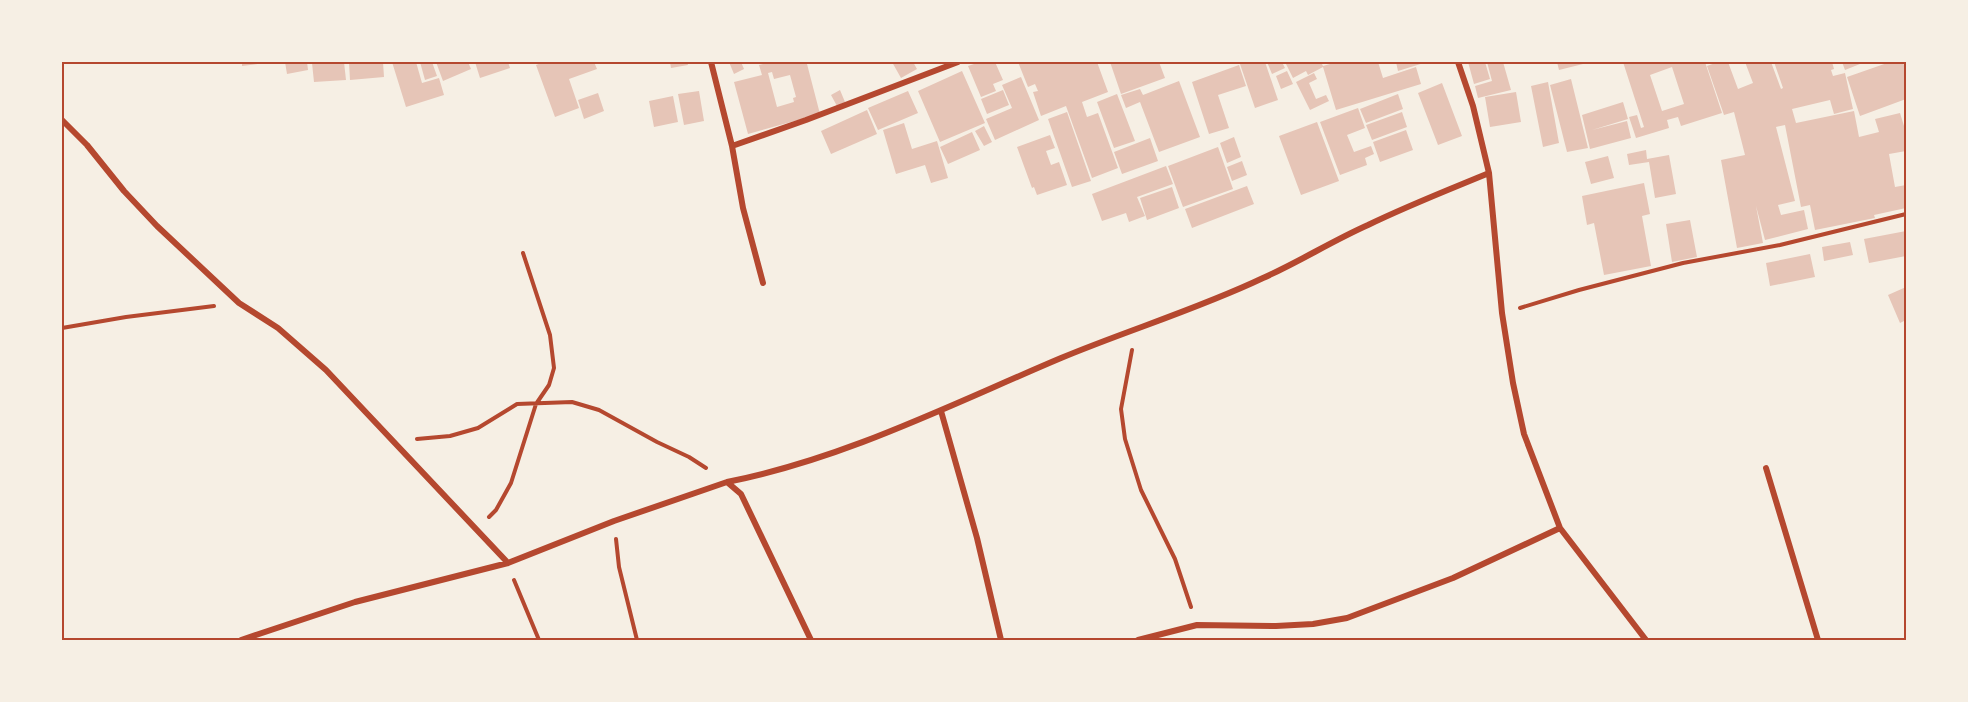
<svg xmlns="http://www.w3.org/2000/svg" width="1968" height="702" font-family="Rubik,sans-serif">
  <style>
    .building { fill: #e6c5b7; fill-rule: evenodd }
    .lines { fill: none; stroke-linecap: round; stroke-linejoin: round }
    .path { stroke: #b5482f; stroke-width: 4 }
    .minor { stroke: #b5482f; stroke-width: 6 }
    .neatline { fill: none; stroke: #b5482f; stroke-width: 2 }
  </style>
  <rect width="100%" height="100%" fill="#f6efe4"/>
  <path class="building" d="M242,62H264L265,63L242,66Z
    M285,62H307L308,70L287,74Z
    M320,62H344L346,80L314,82L312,63Z
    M349,62H383L384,77L350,80Z
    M392,62H416L422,83L439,78L444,95L406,107Z
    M420,62H432L437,76L425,80Z
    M436,62H468L471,69L443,81Z
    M475,62H508L510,68L480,78Z
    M544,62H594L597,69L569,79L579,108L555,117L536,65Z
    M670,62H687L688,65L671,68Z
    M729,62H741L744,69L734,74Z
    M771,62H811L807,64L820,114L748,134L734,82L762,75L759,65ZM772,72L774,79L790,75L796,97L793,98L794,102L777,107L768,73Z
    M892,62H913L917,69L901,78Z
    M980,62H995L1003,80L993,84L996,91L981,97L968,66Z
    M1018,62H1097L1108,92L1082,102L1087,117L1098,113L1118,168L1092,178L1066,106L1041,116L1033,92L1038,91L1035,84L1028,87Z
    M1110,62H1159L1165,78L1121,94Z
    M1248,62H1265L1278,100L1255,108L1240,64Z
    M1267,62H1282L1285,68L1272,74Z
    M1285,62H1321L1323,66L1337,62H1378L1383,78L1416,67L1421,84L1336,110L1323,67L1308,75L1306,71L1293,78Z
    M1396,62H1427L1398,71Z
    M1468,62H1485L1490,79L1474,84Z
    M1487,62H1503L1511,90L1478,98L1475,86L1492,81Z
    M1557,62H1591L1559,70Z
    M1623,62H1705L1722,113L1681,126L1678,117L1667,120L1669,128L1636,138L1629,117L1637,115L1641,128L1644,127ZM1672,67L1684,104L1662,111L1650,75Z
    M1718,62H1728L1738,89L1753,83L1745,62H1771L1781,89L1783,88L1774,62H1832L1834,69L1831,70L1833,76L1845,73L1853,109L1834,114L1830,100L1792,109L1796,123L1854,111L1859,137L1879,132L1875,119L1900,113L1904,126H1906V151L1889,154L1895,187L1906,185V208L1874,215L1875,218L1815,230L1810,205L1801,207L1785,125L1776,127L1795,201L1778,205L1781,215L1804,210L1808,229L1765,240L1756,206L1763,243L1737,248L1721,160L1745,155L1734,112L1724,115L1707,66Z
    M1842,62H1865L1845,70Z
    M1890,62H1903L1906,72V99L1860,116L1847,77Z
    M1239,65L1246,86L1218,95L1229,128L1209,134L1192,82Z
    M962,71L985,123L940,142L918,91Z
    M1287,71L1293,84L1281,89L1276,76Z
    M1314,73L1317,79L1309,83L1316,99L1326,95L1329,101L1310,110L1296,82Z
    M1021,77L1039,120L995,140L986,119L1012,108L1002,85Z
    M1571,79L1588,148L1567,152L1550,85Z
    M1179,81L1200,137L1159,152L1140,102L1126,108L1121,95L1140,89L1143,95Z
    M1548,82L1559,143L1543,147L1531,86Z
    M1442,83L1462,136L1438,145L1418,93Z
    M840,90L845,102L837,106L831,95Z
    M1003,90L1009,105L987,114L981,99Z
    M699,91L704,121L684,125L678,94Z
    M908,91L918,113L878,130L868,108Z
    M1516,92L1521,122L1490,127L1485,97Z
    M598,93L604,111L584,119L578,100Z
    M1117,94L1135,141L1114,148L1097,102Z
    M1398,94L1403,109L1366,123L1360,109Z
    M673,96L678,122L654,127L649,101Z
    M1623,102L1628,119L1592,130L1627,121L1631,138L1590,149L1582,115Z
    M1358,108L1365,128L1347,135L1354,152L1371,146L1374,154L1365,158L1367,165L1340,175L1320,122Z
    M867,110L877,134L831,154L821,131Z
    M1067,112L1091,181L1072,187L1048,119Z
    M1402,112L1407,127L1372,140L1366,125Z
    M1317,122L1339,181L1301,195L1279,136Z
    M904,123L912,149L937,141L948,178L931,183L925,165L896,174L883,130Z
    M984,126L992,142L984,146L975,131Z
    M1406,130L1413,150L1380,162L1373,142Z
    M972,132L980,150L948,164L940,147Z
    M1050,135L1055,148L1046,151L1051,165L1059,162L1067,185L1037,195L1034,187L1032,188L1017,147Z
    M1234,137L1241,157L1227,163L1220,143Z
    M1150,138L1158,161L1122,174L1114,152Z
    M1218,147L1233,189L1183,207L1168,166Z
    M1646,150L1647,159L1669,155L1676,194L1655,198L1649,162L1629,165L1627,154Z
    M1608,156L1614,178L1591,184L1585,162Z
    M1242,161L1247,175L1232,181L1227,167Z
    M1166,166L1173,184L1137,197L1145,216L1129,222L1126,213L1102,221L1092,194Z
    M1644,183L1650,214L1642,216L1651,266L1604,275L1594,223L1587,225L1582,196Z
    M1247,186L1254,204L1192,228L1185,209Z
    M1172,187L1179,208L1147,220L1140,198Z
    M1690,220L1697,257L1672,262L1666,224Z
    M1906,231V256L1869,263L1864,239Z
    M1850,242L1853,255L1824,261L1822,247Z
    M1810,254L1815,277L1770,286L1766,263Z
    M1906,287V320L1900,323L1888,295Z"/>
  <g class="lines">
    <path class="path" d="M1520,308L1579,290L1683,263L1780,245L1906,214
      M62,328L126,317L214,306
      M1132,350L1121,409L1125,439L1141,490L1175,559L1191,607
      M417,439L450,436L478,428L517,404L572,402L599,410L657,442L689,457L706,468
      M489,517L496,510L511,483L536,404L549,385L554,368L550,335L523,253
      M616,539L619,567L637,640
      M514,580L539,640"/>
    <path class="minor" d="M711,62L732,146L743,208L763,283
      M1458,62L1473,106L1489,173L1502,313L1513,383L1524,434L1560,528L1646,640
      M62,120L87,145L124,191L157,226L239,303L278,328L326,370L508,563
      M732,146L806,120L958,62
      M941,411L977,538L1001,640
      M1766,468L1818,640
      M727,482C844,459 952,404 1061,358C1128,330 1198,309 1263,278C1299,262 1332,241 1368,225C1407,206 1448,190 1489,173
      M241,640L355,602L508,563L614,521L727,482L741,494L811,640
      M1138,640L1197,625L1276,626L1313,624L1347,618L1453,578L1560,528"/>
  </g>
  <rect width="1968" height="702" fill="none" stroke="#f6efe4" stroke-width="126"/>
  <rect x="63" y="63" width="1842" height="576" class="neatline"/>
</svg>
